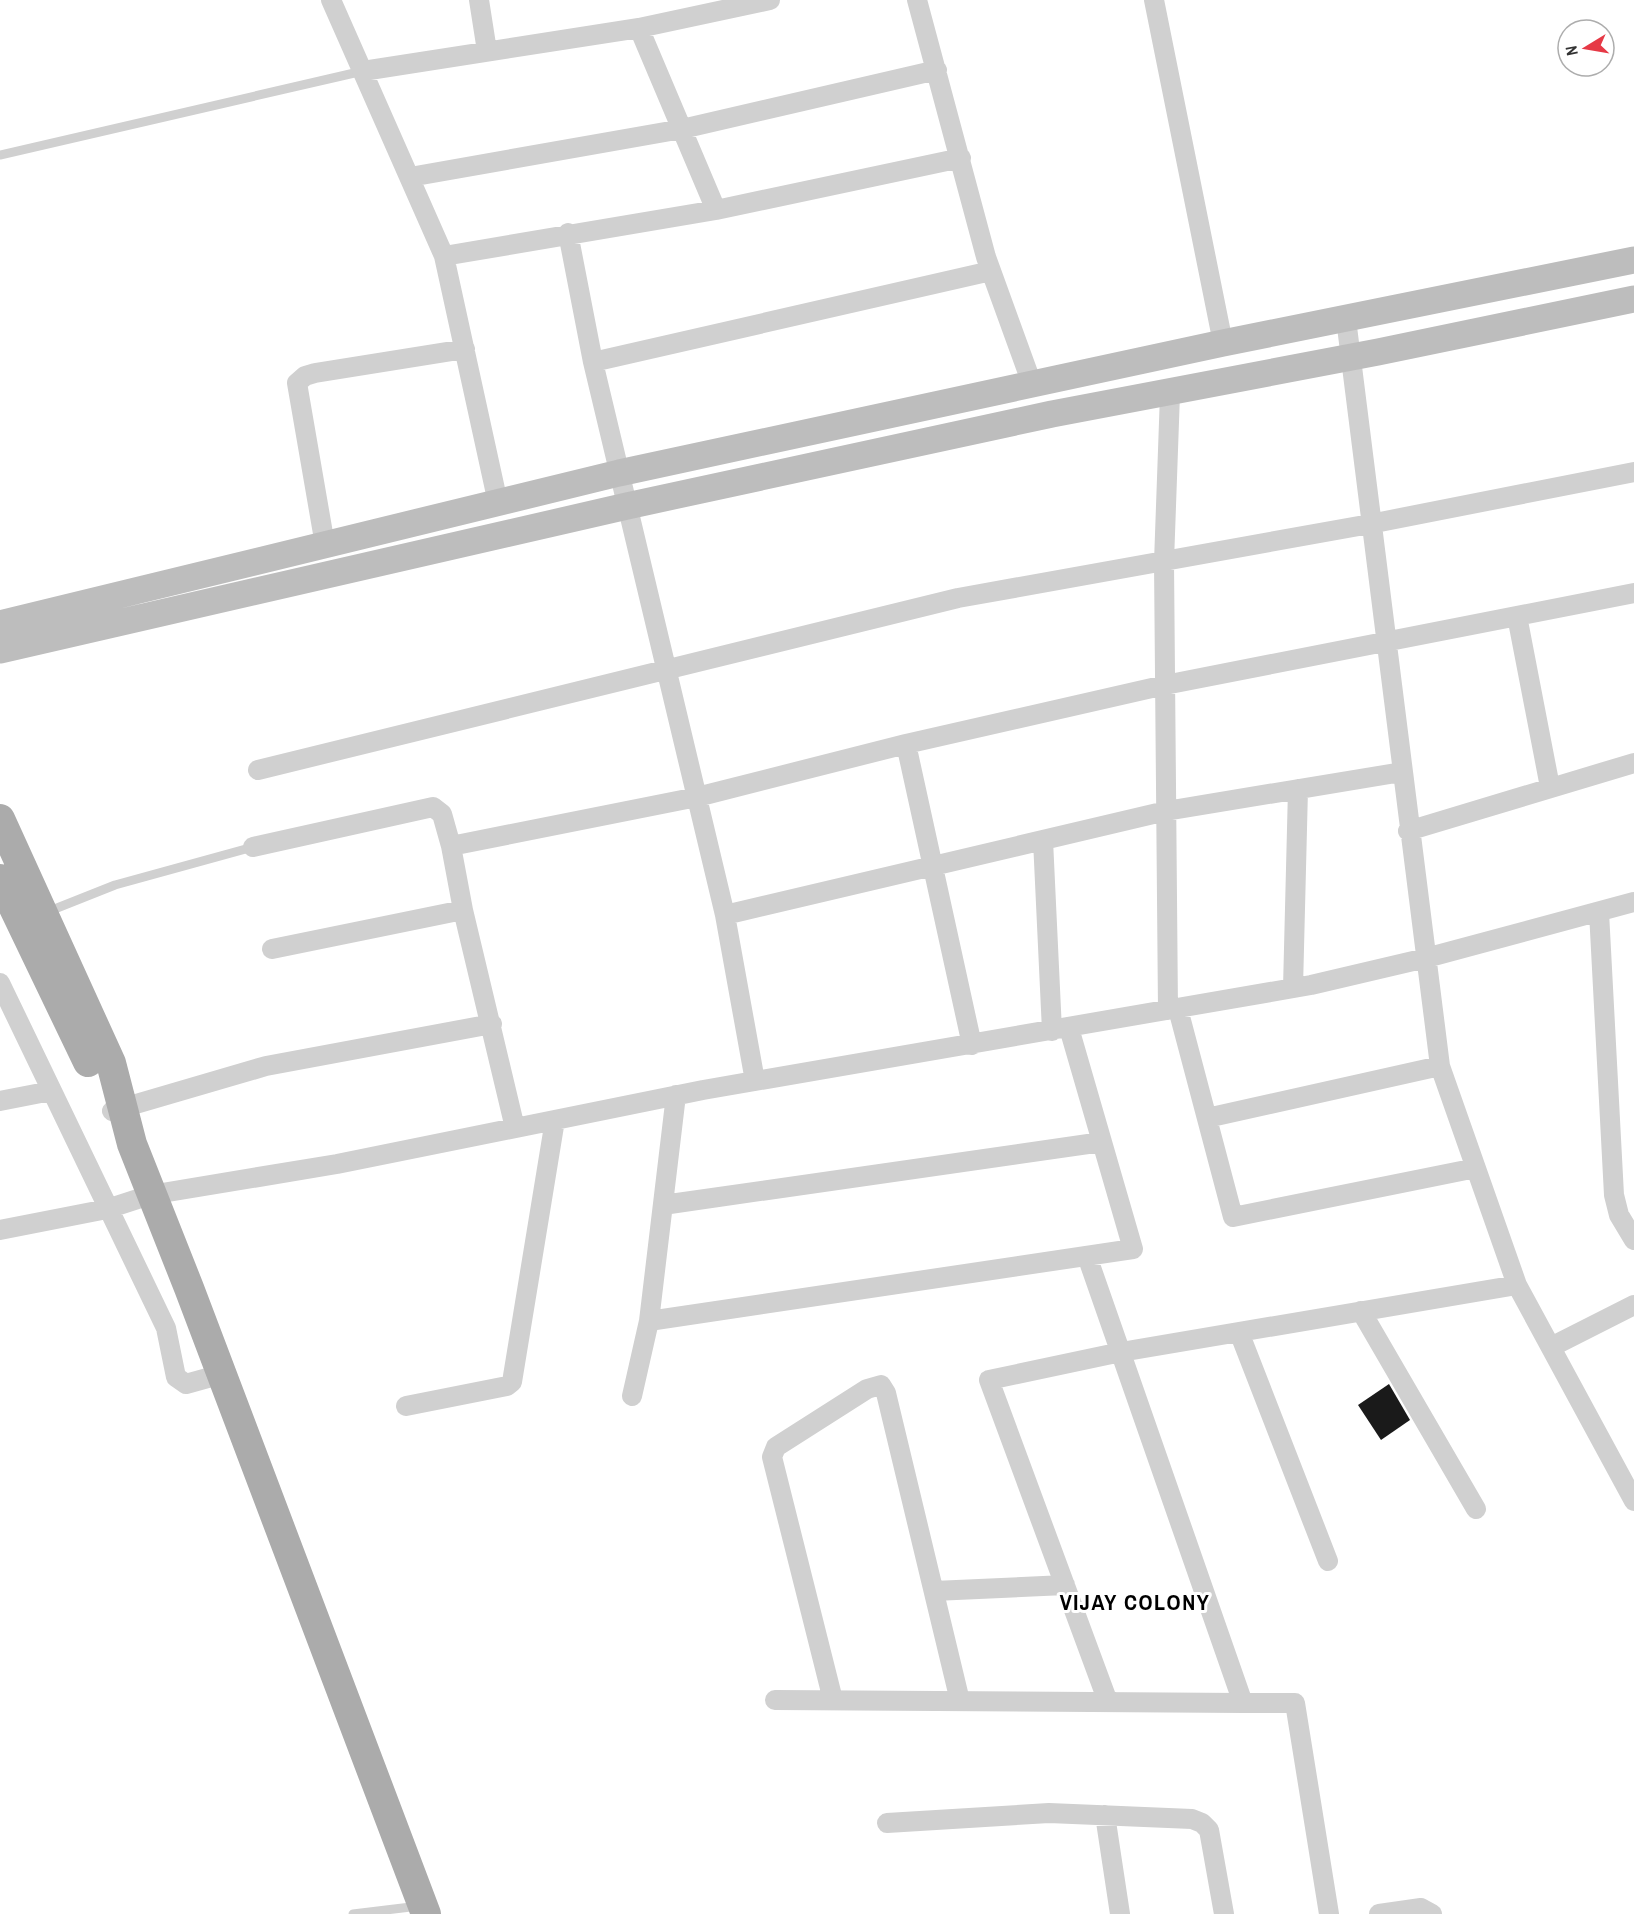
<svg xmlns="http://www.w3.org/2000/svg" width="1634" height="1914" font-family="'Archivo Narrow',sans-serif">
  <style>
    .building { fill: #1a1a1a }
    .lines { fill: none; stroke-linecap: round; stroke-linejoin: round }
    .service { stroke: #d0d0d0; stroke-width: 9 }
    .minor { stroke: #d0d0d0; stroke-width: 20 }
    .secondary { stroke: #bdbdbd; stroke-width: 27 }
    .primary { stroke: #ababab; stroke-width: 30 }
    .labels { text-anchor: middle; stroke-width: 6; stroke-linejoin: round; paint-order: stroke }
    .district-label { font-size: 22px; font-weight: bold; letter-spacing: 1.5px; fill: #000; stroke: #fff }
  </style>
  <rect width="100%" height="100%" fill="#fff"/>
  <path class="building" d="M1389,1384L1410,1420L1381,1440L1358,1405Z"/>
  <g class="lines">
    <path class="service" d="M0,155L363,71
      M47,912L115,885L253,847
      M353,1914L419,1906"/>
    <path class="minor" d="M331,0L444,256L498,503
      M479,0L487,51
      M917,0L986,257L1032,384
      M1154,0L1223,343
      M639,28L716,210
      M363,71L639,28L770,0
      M410,177L682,129L937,70
      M568,233L593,362L725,915
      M444,256L716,210L961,158
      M1346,319L1440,1066L1517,1285L1634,1501
      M593,362L991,271
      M325,545L297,383L305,376L315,373L465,349
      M1517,616L1550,787
      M906,744L972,1045
      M258,770L958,598L1370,524L1634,472
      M1408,831L1634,763
      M1043,840L1052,1031
      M253,847L433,807L442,814L451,846
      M1599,912L1614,1195L1619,1215L1634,1240
      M272,949L463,910
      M0,983L166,1328L176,1377L186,1384L222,1374
      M1293,988L1298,789
      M1178,1009L1233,1217L1476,1168
      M1168,1010L1164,562L1170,394
      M755,1081L725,915L1166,811L1402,772
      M676,1095L649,1321L1133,1249L1069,1028
      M0,1101L51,1091
      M112,1111L266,1066L492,1024
      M1207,1118L1440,1066
      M515,1128L463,910L451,846L697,797L906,744L1165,685L1634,593
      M663,1205L1102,1142
      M0,1230L107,1209L150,1195L337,1164L703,1090L1311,985L1426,958L1634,902
      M1361,1311L1476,1509
      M1239,1332L1328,1561
      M1551,1347L1634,1305
      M632,1396L649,1321
      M406,1406L507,1386L512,1382L555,1120
      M934,1591L1065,1585
      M775,1700L1243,1703L1087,1256
      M833,1700L772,1457L776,1447L867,1389L881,1385L886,1393L960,1701
      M1108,1702L989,1380L1121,1352L1517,1285
      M1243,1703H1295L1329,1914
      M1105,1815L1120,1914
      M887,1823L1049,1813L1192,1819L1202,1823L1209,1830L1224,1914
      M1379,1914L1421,1908L1432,1914"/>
    <path class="secondary" d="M0,624L619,473L1223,343L1634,260
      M0,650L627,506L1052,414L1378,352L1634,299"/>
    <path class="primary" d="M0,819L111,1063L132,1144L189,1288L426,1914
      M0,879L88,1062"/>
  </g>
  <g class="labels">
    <g class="district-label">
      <text x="1135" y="1610">VIJAY COLONY</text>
    </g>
  </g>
  <g transform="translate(1586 48) rotate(259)"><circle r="28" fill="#ffffff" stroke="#adadad" stroke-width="1.5"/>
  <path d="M0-4.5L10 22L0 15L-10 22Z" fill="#e63946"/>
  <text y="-9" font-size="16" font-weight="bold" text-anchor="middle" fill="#333333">N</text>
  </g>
</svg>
